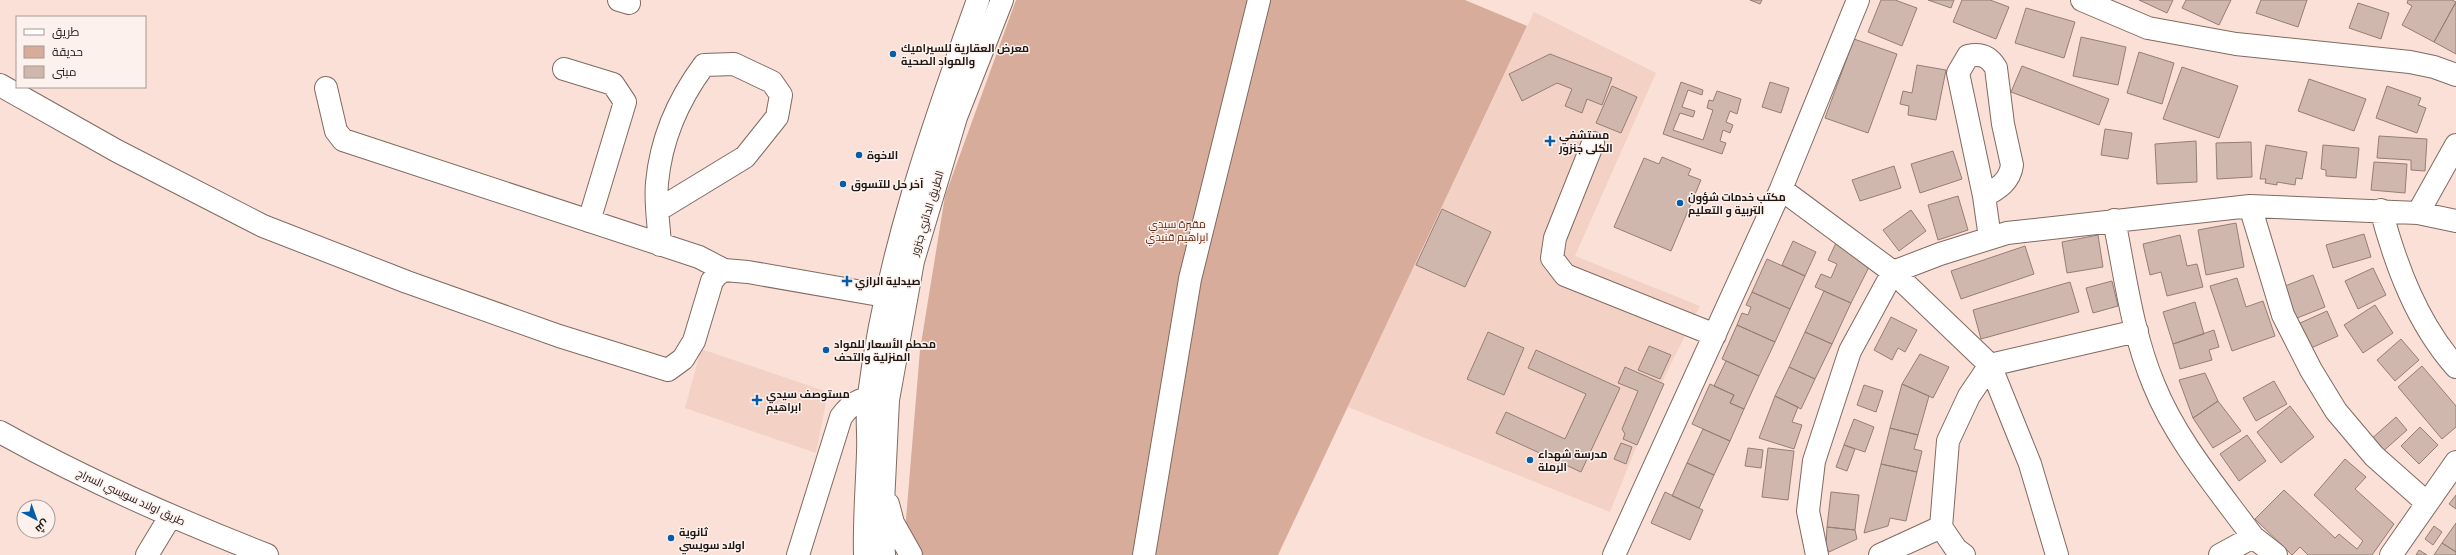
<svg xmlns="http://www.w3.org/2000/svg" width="2456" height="555" font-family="Cabin,Cairo,sans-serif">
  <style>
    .built { fill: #f3d2c5 }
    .green { fill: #d8ac9b }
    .building { fill: #d0b7ad; stroke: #957e75 }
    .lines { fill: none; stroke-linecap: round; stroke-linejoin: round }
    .minor-casing { stroke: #806a61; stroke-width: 24 }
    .major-casing { stroke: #806a61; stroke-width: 24 }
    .minor { stroke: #fff; stroke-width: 22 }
    .major { stroke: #fff; stroke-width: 22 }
    .poi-dot { fill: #055daa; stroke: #fcf1ed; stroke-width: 1.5 }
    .labels { text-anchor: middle; stroke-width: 3; stroke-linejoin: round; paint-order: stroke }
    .poi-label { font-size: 11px; font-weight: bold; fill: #201714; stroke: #fcf1ed; text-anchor: start }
    .street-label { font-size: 11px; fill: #201714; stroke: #fcf1ed }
    .park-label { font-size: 11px; fill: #63280c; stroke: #fcf1ed }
  </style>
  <rect width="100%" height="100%" fill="#fae0d6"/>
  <path class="built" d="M1534,12L1656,73L1575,256L1700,306L1665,376L1610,512L1348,407Z
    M701,349L828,392L816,453L685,408Z"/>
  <path class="green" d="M1016,0H1465L1527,26L1278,555H906L904,543L920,350L945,196Z"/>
  <path class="building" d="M1750,0H1762L1760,4Z
    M1881,0H1895L1917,8L1902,46L1868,32Z
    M1928,0H1954L1951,8Z
    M1962,0H1990L2009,7L1996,39L1953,22Z
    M2139,0H2173L2167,13Z
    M2186,0H2231L2219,25L2182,8Z
    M2261,0H2307L2298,27L2256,13Z
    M2408,0H2452L2456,2L2434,42L2402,25L2412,6L2407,3Z
    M2456,2V54L2434,42Z
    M2358,3L2389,13L2381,39L2349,28Z
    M2026,8L2075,22L2064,58L2015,43Z
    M2081,37L2126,47L2118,85L2073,76Z
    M1854,39L1897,54L1868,133L1825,118Z
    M2139,52L2174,63L2162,104L2127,93Z
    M1550,54L1612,78L1602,105L1587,99L1582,113L1565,106L1572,89L1557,83L1522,101L1509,74Z
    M1917,65L1946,70L1936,120L1908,115L1909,106L1900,104L1903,91L1912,93Z
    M2022,66L2109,99L2099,125L2011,92Z
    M2182,67L2238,86L2219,138L2163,119Z
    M2309,79L2366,99L2354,131L2298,111Z
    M1681,82L1703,90L1702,95L1688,90L1682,107L1695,111L1693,117L1680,113L1673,130L1703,140L1713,110L1707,108L1709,100L1713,101L1717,91L1741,99L1737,114L1730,111L1726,122L1733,125L1730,133L1723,130L1720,141L1726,143L1722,154L1663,134Z
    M1770,82L1789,88L1781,113L1762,107Z
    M1612,86L1637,97L1621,133L1596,123Z
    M2387,86L2421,98L2418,105L2426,108L2417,133L2376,118Z
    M2105,129L2132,133L2128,159L2101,155Z
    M2379,136L2427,139L2425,171L2411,170V160L2377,158Z
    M2196,141L2197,182L2157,184L2155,144Z
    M2251,142L2252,177L2217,179L2216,143Z
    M2266,145L2307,152L2302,179L2296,178L2295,185L2277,182V185L2265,183L2266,179H2260Z
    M2323,145L2359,148L2356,178L2326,176V170L2321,169Z
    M1953,151L1962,179L1920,193L1911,164Z
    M1662,157L1691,169L1688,175L1701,180L1671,251L1614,227L1644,158L1659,164Z
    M2374,162L2407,164L2405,193L2371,190Z
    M1894,166L1901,188L1860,201L1852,180Z
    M1958,196L1968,230L1938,240L1928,205Z
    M1442,209L1491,232L1465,287L1416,265Z
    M1911,210L1926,231L1899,251L1883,230Z
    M2236,223L2244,267L2206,275L2198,230Z
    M2364,234L2371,257L2333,268L2326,245Z
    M2098,235L2103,267L2067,273L2062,242Z
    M2180,235L2187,266L2197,264L2203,287L2167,296L2161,272L2150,275L2143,244Z
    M1793,241L1816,252L1805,276L1782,265Z
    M1836,243L1870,265L1851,303L1815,287L1821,274L1831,278L1837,264L1828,260Z
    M2025,246L2034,274L1961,299L1951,271Z
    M1767,259L1805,276L1790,309L1752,292Z
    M2373,268L2386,295L2358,309L2345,281Z
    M2313,275L2325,307L2292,320L2280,288Z
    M2237,278L2246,307L2263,301L2275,336L2232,351L2210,286Z
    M2112,281L2118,306L2093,313L2086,288Z
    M2070,282L2079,312L1981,339L1973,310Z
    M1824,291L1851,303L1832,344L1805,332Z
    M1752,292L1790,309L1775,342L1737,325L1742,313L1748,315L1751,307L1746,305Z
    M2195,302L2204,334L2173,344L2163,312Z
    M2375,305L2393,333L2363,353L2344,325Z
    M2327,311L2338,336L2309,349L2298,324Z
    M1891,317L1917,330L1905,352L1898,348L1892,360L1874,350Z
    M1737,325L1775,342L1759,376L1722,359Z
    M2214,330L2219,347L2209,350L2212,360L2180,369L2173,344Z
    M1488,332L1524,348L1504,395L1467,379Z
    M1805,332L1832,344L1815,379L1789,367Z
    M2401,339L2419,360L2395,381L2377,360Z
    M1649,346L1671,355L1660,379L1638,370Z
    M1536,350L1620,388L1581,472L1496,433L1506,412L1565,439L1586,394L1528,368Z
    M1920,354L1949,367L1933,398L1902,384Z
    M1726,361L1759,376L1744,409L1730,403L1734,395L1714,386Z
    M2422,366L2456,406V427L2442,439L2398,387Z
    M1625,367L1664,384L1637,445L1623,439L1625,434L1622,429L1638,391L1618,383Z
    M1789,367L1815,379L1801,409L1775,396Z
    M2205,373L2218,401L2193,418L2179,380Z
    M2274,381L2287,404L2256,421L2243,398Z
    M1710,384L1734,395L1730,403L1744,409L1730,441L1692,424Z
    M1902,384L1929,396L1918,435L1890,428Z
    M1864,385L1883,391L1876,412L1857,405Z
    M1775,396L1798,407L1792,422L1802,425L1794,449L1759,438Z
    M2218,401L2241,431L2213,448L2193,418Z
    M2290,406L2314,437L2281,463L2257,432Z
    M2396,417L2407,430L2380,454L2369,441Z
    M1854,419L1874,427L1865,452L1844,445Z
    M2420,427L2438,445L2419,464L2401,446Z
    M1890,428L1918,435L1914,449L1922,451L1917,472L1881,464Z
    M1703,429L1730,441L1714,475L1687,463Z
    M2247,435L2266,461L2239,481L2220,454Z
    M1621,443L1632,447L1626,464L1614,459Z
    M1844,445L1855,449L1847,471L1836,467Z
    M1748,448L1763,450L1761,468L1745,466Z
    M1768,448L1794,451L1788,500L1762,497Z
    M2345,459L2366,477L2355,489L2394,524L2372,555H2308L2300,547L2292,555L2255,519L2284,490L2335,538L2339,534L2357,549L2363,541L2314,495Z
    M1687,463L1714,475L1699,508L1672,496Z
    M1881,464L1917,472L1906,521L1890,518L1888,526L1864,533Z
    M1665,492L1703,510L1690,540L1651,523Z
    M1831,492L1859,495L1855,530L1827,527Z
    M2456,495V509L2449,504Z
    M2456,523V552L2442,543Z
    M2434,526L2442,532L2433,545L2425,539Z
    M1827,527L1855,530L1857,539L1829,552L1826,546Z
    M2442,543L2456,552V555H2434Z
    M2419,550L2427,555H2416Z"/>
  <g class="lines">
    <defs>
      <path id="minor" d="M619,0L629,3
        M2082,0L2148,28L2236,44L2410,62L2434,67L2456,75
        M564,69L613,84L625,102L589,221
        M0,85L117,151L263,226L407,282L559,336L668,370L683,359L694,341L712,281L717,275L724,270L748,272L885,296
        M326,88L336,131L343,140L699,257L724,270
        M1593,143L1555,238L1552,258L1565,275L1715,335
        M1781,189L1893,272L1990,365L2030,464L2057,555
        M1984,196C1998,189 2010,181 2012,165L2003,124L1996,68C1989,56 1981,53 1968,56L1958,73L1984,196L1990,238
        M2250,206L2283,315L2311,370L2336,411L2374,456L2427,503
        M658,210L745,157L777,117L781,95L772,82L734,64L704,65C678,100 661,139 657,183C655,203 659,225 660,245
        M2381,210C2396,266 2417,323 2456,367
        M2418,213L2456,145
        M2114,220C2125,274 2132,333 2154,385C2176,440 2218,489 2253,537L2220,555
        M0,432C86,480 175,519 267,555
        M2253,537L2276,555
        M147,555L170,517
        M1144,555L1190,279L1259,0
        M1614,555L1781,189L1858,0
        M1817,555L1808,511L1814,461L1850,351L1893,272L1940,254L2007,233L2250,206L2418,213L2456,221
        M1880,555L1941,527
        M1964,555L1956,549L1941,527L1948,441L1969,396L1990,365L2137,331
        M2391,555L2456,462"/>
      <path id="major" d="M888,504L893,523L911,555
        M798,555L841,417C851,403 863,396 880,399
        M865,555C864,521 867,487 868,452C869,434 866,414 869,395C886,259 932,128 978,0
        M884,555L882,525L888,400L913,261L956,117L1002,0"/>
    </defs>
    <use href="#minor" class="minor-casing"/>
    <use href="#major" class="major-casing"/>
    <use href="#minor" class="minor"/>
    <use href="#major" class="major"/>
  </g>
  <g class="poi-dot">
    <circle cx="893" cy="54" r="4"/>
    <path d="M1548 135h4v4h4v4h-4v4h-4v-4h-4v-4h4z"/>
    <circle cx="859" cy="155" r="4"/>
    <circle cx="843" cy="184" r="4"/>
    <circle cx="1680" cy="203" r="4"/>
    <path d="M845 275h4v4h4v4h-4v4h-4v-4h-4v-4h4z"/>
    <circle cx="826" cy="350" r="4"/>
    <path d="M755 394h4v4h4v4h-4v4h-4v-4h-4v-4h4z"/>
    <circle cx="1530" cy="460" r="4"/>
    <circle cx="671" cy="538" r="4"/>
  </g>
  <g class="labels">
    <g class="poi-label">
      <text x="901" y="52">معرض العقارية للسيراميك<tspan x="901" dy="13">والمواد الصحية</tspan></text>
      <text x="1559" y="139">مستشفي<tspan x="1559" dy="13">الكلى جنزور</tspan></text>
      <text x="867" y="159">الاخوة</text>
      <text x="851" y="188">آخر حل للتسوق</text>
      <text x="1688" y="201">مكتب خدمات شؤون<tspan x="1688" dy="13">التربية و التعليم</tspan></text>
      <text x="855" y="285">صيدلية الرازي</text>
      <text x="834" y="348">محطم الأسعار للمواد<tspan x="834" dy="13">المنزلية والتحف</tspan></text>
      <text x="766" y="398">مستوصف سيدي<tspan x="766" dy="13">ابراهيم</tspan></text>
      <text x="1538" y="458">مدرسة شهداء<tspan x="1538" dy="13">الرملة</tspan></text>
      <text x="679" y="536">ثانوية<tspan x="679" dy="13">اولاد سويسي</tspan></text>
    </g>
    <g class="street-label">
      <text transform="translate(927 213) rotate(-73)" y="4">الطريق الدائري جنزور</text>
      <text transform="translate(131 497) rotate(25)" y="4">طريق اولاد سويسي السراج</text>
    </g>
    <g class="park-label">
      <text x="1177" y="228">مقبرة سيدي<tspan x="1177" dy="13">ابراهيم قنيدي</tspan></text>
    </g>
  </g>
  <rect x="16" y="16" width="130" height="72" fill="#fcf1ed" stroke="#a49a96"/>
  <rect x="24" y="29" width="20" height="6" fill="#ffffff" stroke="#a49a96"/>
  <text x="52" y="36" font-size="12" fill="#201714">طريق</text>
  <rect x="24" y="46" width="20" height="12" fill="#d8ac9b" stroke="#a49a96"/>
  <text x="52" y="56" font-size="12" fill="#201714">حديقة</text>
  <rect x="24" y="66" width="20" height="12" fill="#d0b7ad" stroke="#a49a96"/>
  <text x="52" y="76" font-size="12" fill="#201714">مبنى</text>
  <g transform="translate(36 519) rotate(139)"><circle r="19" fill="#fcf1ed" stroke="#a49a96"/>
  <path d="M0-3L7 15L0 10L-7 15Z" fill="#055daa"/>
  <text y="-6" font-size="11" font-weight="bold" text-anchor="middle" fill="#201714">ش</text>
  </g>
</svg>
